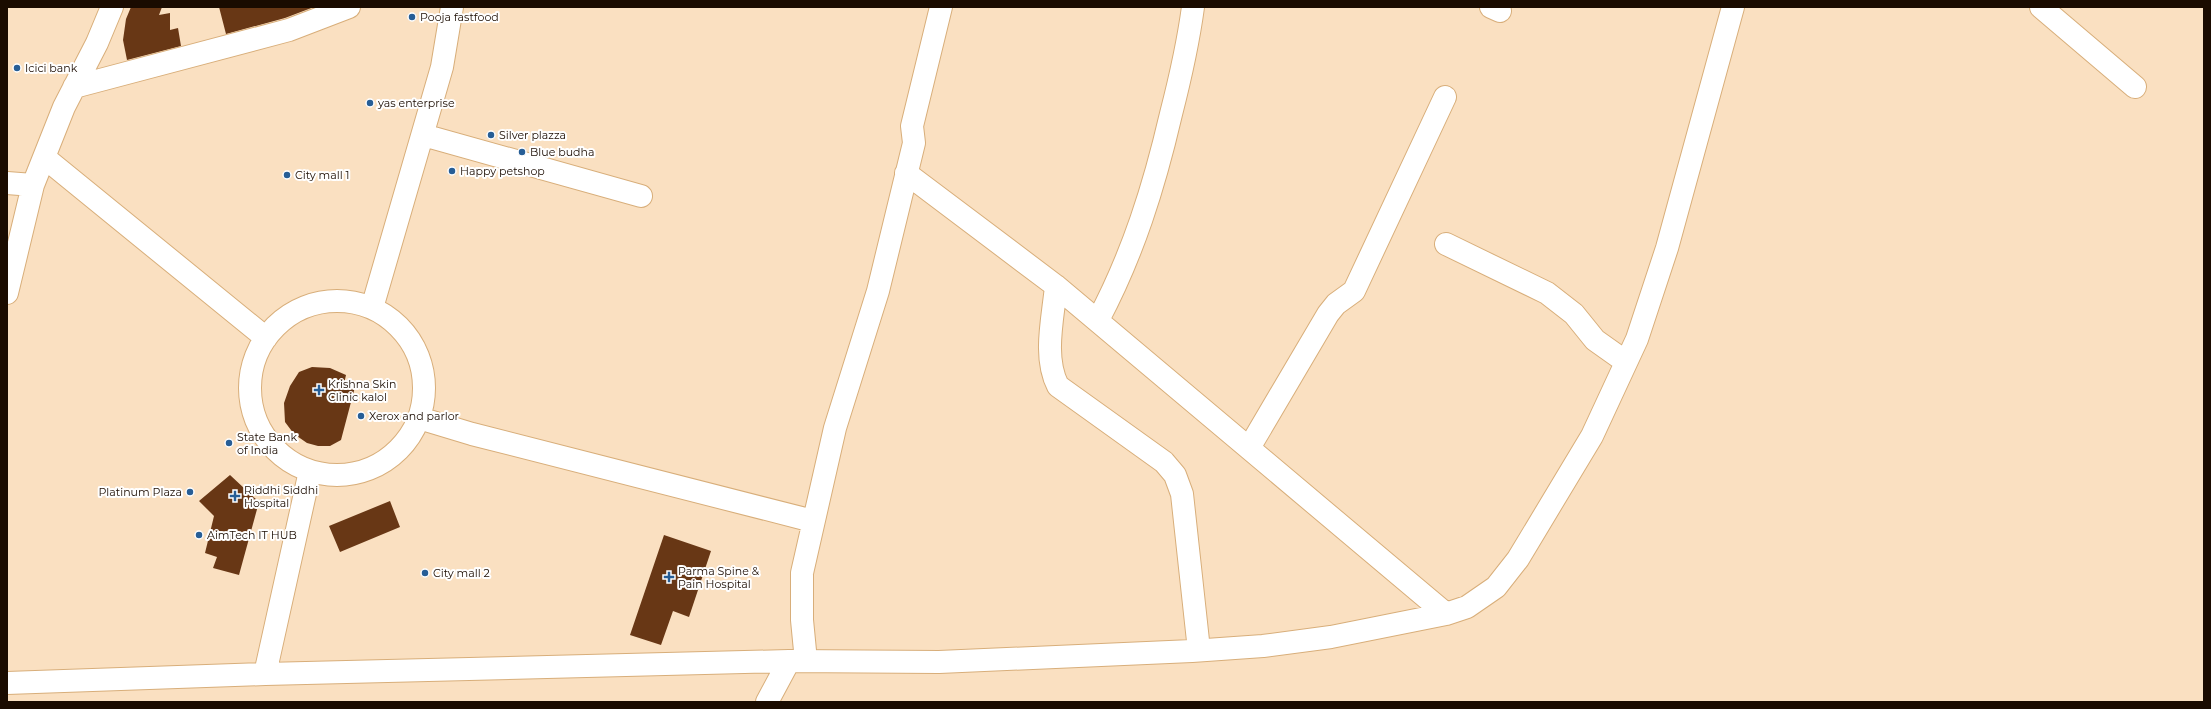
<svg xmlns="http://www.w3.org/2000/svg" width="2211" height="709" font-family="Montserrat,sans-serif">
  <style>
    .building { fill: #683715 }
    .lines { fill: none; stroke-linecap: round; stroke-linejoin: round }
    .minor-casing { stroke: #d8ae7a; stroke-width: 24 }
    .minor { stroke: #fff; stroke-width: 22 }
    .poi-dot { fill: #275e96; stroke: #fff; stroke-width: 1.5 }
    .labels { text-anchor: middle; stroke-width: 4; stroke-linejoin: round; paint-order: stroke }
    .poi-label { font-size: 11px; fill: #1a0b00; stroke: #fff; text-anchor: start }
  </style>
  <rect width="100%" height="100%" fill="#fae0c1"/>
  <path class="building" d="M131,7H162L159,15L170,13V30L178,28L181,46L127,60L123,40L126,19Z
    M219,7H314L285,18L226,34Z
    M312,367L330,368L346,375L344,384L355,387L341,440L330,446H318L307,443L294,434L285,422L284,403L290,386L299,372Z
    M230,475L259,502L239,575L213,568L217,557L205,553L214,516L199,501Z
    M390,501L400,527L340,552L329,526Z
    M664,535L711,551L689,617L673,611L661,645L630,635Z"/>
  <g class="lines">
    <defs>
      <path id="minor" d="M1491,7L1500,11
        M2041,7L2135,87
        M74,87L289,30L349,7
        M423,135L641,196
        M45,158L266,338
        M906,173L1056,286L1446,614
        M7,183L33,185
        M1446,244L1547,293L1574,314L1595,340L1626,362
        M1056,286C1053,318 1043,357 1058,386L1164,462L1175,475L1182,494L1199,650
        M7,293L33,185L64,107L97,43L112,7
        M250 388a87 87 0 1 1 174 0a87 87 0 1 1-174 0Z
        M372,308L442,67L452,7
        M1098,320C1133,254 1154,187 1171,114C1180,79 1188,44 1193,7
        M419,418L472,434L813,521
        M1249,448L1328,314L1336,304L1354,291L1445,97
        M806,661L802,620V573L835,428L878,291L914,143L912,126L941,7
        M265,674L310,471
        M7,683L265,674L789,661L939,662L1192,651L1263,646L1331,637L1446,614L1467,607L1496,587L1518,559L1592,436L1637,339L1667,248L1733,7
        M767,702L789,661"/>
    </defs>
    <use href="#minor" class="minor-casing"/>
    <use href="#minor" class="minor"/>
  </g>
  <g class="poi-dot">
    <circle cx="412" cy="17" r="4"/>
    <circle cx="17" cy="68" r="4"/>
    <circle cx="370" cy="103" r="4"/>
    <circle cx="491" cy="135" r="4"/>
    <circle cx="522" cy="152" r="4"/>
    <circle cx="452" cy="171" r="4"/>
    <circle cx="287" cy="175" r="4"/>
    <path d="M317 384h4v4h4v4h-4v4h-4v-4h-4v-4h4z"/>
    <circle cx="361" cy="416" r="4"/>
    <circle cx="229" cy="443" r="4"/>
    <circle cx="190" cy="492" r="4"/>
    <path d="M233 490h4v4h4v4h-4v4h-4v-4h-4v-4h4z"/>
    <circle cx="199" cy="535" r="4"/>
    <circle cx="425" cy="573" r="4"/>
    <path d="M667 571h4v4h4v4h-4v4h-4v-4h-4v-4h4z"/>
  </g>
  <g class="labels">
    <g class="poi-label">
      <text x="420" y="21">Pooja fastfood</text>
      <text x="25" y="72">Icici bank</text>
      <text x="378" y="107">yas enterprise</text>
      <text x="499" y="139">Silver plazza</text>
      <text x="530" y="156">Blue budha</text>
      <text x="460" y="175">Happy petshop</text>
      <text x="295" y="179">City mall 1</text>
      <text x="328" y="388">Krishna Skin<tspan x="328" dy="13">Clinic kalol</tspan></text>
      <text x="369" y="420">Xerox and parlor</text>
      <text x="237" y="441">State Bank<tspan x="237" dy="13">of India</tspan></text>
      <text x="244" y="494">Riddhi Siddhi<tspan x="244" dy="13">Hospital</tspan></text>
      <text x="182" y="496" text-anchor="end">Platinum Plaza</text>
      <text x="207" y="539">AimTech IT HUB</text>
      <text x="678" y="575">Parma Spine &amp;<tspan x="678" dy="13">Pain Hospital</tspan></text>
      <text x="433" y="577">City mall 2</text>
    </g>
  </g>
  <rect width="2211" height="709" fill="none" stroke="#1a0b00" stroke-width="16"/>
</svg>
